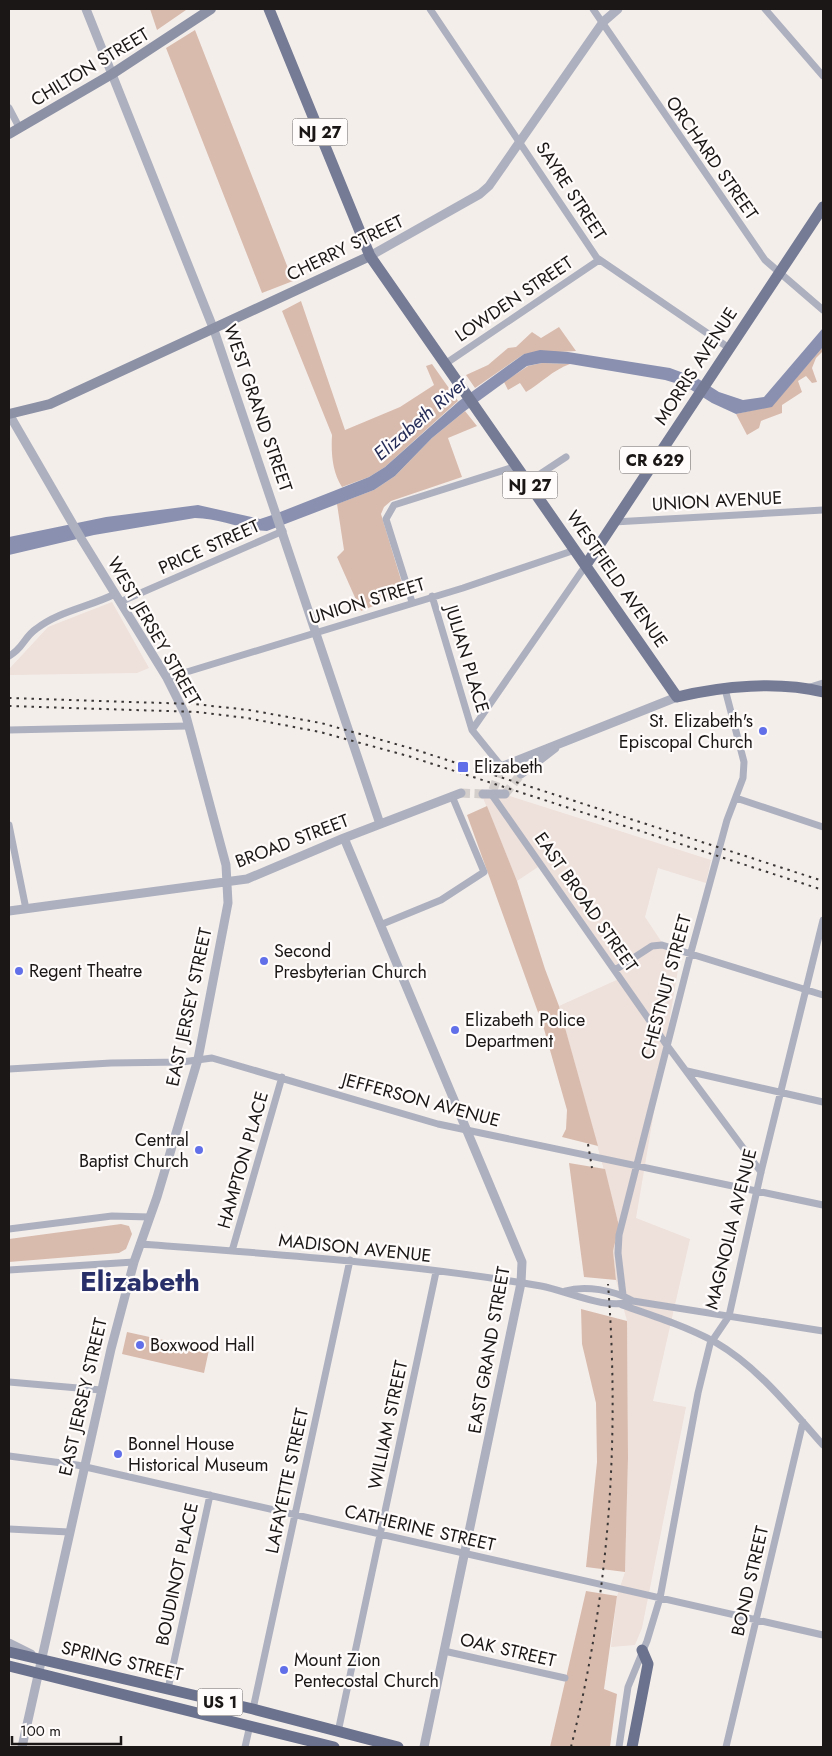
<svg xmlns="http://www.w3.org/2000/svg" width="832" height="1756" font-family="Jost,sans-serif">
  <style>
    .built { fill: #eee0da }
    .green { fill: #d9bbad }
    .water { fill: #8a91b0 }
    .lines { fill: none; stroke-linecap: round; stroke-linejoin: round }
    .tertiary-tunnel { stroke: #d3cecb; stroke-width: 9; stroke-dasharray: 9 4.5; stroke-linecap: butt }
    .minor { stroke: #adb0bf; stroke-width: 7 }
    .tertiary { stroke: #adb0bf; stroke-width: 9 }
    .secondary { stroke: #8c91a6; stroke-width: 10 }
    .primary { stroke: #757b95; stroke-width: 11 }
    .trunk { stroke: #6b728d; stroke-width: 11 }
    .rail { stroke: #393635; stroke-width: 2; stroke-dasharray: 2.5 5; stroke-linecap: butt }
    .poi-dot { fill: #6170e8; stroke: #fffcfb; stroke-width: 2 }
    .labels { text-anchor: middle; stroke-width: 4.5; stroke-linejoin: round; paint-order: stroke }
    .shield { fill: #fffcfb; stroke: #5f5c5b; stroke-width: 1 }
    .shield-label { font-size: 16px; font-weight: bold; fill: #1a1716 }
    .street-label { font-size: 18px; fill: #1a1716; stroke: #fffcfb }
    .poi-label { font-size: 18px; fill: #1a1716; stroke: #fffcfb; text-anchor: start }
    .water-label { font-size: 19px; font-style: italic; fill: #252c57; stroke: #fffcfb }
    .town-label { font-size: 28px; font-weight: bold; fill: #282f69; stroke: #fffcfb }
  </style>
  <rect width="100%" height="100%" fill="#f4eeeb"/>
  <path class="built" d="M112,602L149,668L137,673L10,675V668L48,627Z
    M497,792L711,860L706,883L658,868L645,917L671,956L680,958L636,1218L690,1239L653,1401L686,1407L642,1628L635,1645L611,1647L617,1596L625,1572L628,1458L627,1321L616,1280L613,1251L619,1225L559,1006L621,978L541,865L517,881L483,798Z"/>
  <path class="green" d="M150,9H186V10L157,30Z
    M195,30L293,281L262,293L166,48Z
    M301,301L345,430L400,407L434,385L426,366L432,364L458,401L385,467L369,477L342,487C332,472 331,452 332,435L282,311Z
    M559,327L576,351L524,354L475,388L466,375L488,365L508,348L516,347L532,332L541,338Z
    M823,347V351L816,358L812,368L817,382L812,383L806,376L798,381L802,392L782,405V413L761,421L759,428L747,435L736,414L772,406Z
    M542,363L570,364C553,370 541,383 526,392L520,383L508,390L504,382L528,366Z
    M465,411L477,426L448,438L462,477L391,501L384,507L381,514L405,593L361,611L337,557L344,550L337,504L374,490L395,476L432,438Z
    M487,806L517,881L545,969L559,1006L598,1146L562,1137L566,1129L567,1110L544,1029L467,815Z
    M569,1163L605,1169L619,1226L613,1251L616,1280L584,1277Z
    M121,1224L129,1226L132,1234L126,1249L119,1253L9,1262V1239Z
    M581,1309L627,1321L628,1458L625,1572L586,1567L597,1462L596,1403L582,1344Z
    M127,1332L209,1350L204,1373L122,1354Z
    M586,1591L617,1596L604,1689L617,1694L610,1747H550Z"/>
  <path class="water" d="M823,328V347L772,407L736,414L712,403L685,386L665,380L570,364L542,363L527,366L465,411L432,438L395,476L374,490L267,531C242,530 220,518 195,518L94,535L9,555V537L106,517L198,505L260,519L275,514L369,477L385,467L459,401L524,354L540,350L568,352L670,368L697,378L719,392L743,400L764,397Z"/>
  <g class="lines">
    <path class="tertiary-tunnel" d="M493,790L501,767
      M461,793L483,794
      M505,794L521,774"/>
    <path class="minor" d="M430,9L597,258L729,348
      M593,9L765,260L823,310
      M765,9L823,76
      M9,108L19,127
      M445,364L599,260
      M528,482L566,457
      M614,522L823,510
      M432,596L472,730
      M120,602L283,531
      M412,602L386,519L394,505L517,466
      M9,656C23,649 24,637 36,629C59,611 89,607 115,594
      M167,678L463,588L575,550
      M807,688L823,683
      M9,730L188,726
      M501,766L472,730L586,565
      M492,795L666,1044L761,1172
      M736,798L823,827
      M9,825L26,909
      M380,925L441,900L484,872L452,796
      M615,970L652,946L662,945L823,995
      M9,1069L111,1063L182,1062L212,1058L438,1124L823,1205
      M687,1071L823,1102
      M9,1229L112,1216L150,1217
      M140,1244C274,1254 408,1263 541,1286C568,1291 606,1311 633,1301
      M232,1251L282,1077
      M9,1270L134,1262
      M565,1291C585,1285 614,1290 633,1301L823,1331
      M623,1295L618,1253L619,1235L691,952L727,820L743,778L744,762L725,689
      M622,1305C654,1316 685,1326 715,1342C758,1367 790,1408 823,1445
      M9,1382L101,1390
      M9,1456L77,1465L823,1635
      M9,1529L69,1532
      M444,1651L565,1678
      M168,1689L210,1495
      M253,1709L350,1260
      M338,1732L436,1272
      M245,1747L250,1725
      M619,1747L628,1687L647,1641L660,1598L698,1393L710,1344L729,1316L761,1172L823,920
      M726,1747L803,1422"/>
    <path class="tertiary" d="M86,9L214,330L380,824
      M370,256L480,194L489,186L603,22L618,9
      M9,414L82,540L167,678L186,716L226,865L228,903L198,1059L157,1197L134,1262L111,1349L22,1747
      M501,767L677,697
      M521,774L555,748
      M483,794H505
      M344,838L522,1262L521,1283L424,1747
      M9,911L247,879L344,838L461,793
      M9,1643L31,1654"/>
    <path class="secondary" d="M9,134L112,74L211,9
      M9,414L50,404L370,256"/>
    <path class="primary" d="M269,9L370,256L677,697C723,686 778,681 823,692
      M586,565L823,207"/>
    <path class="trunk" d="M9,1652L253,1709L398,1747
      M9,1666L334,1747
      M632,1747L648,1664L642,1650"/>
    <path class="rail" d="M9,698L194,704L249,710L321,723L410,748L823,881
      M9,706L197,712L247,718L320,732L408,756L823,890
      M588,1144L592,1168
      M571,1747C609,1596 620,1440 608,1284"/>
  </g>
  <g class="poi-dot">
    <circle cx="763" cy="731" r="5"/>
    <rect x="457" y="761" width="12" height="12" rx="2.5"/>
    <circle cx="264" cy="961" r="5"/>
    <circle cx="19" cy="971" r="5"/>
    <circle cx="455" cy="1030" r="5"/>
    <circle cx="199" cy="1150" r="5"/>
    <circle cx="140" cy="1345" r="5"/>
    <circle cx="118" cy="1454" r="5"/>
    <circle cx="284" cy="1670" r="5"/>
  </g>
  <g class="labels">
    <g class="shield">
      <rect x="292.5" y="118.5" width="55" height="27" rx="4"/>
      <rect x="620" y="446.5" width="70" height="27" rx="4"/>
      <rect x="502.5" y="471.5" width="55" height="27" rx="4"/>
      <rect x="197.5" y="1688.5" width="45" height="27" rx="4"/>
    </g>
    <g class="shield-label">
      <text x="320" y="138">NJ 27</text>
      <text x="655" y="466">CR 629</text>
      <text x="530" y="491">NJ 27</text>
      <text x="220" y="1708">US 1</text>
    </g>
    <g class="street-label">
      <text transform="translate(90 67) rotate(-31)" y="6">CHILTON STREET</text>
      <text transform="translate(712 158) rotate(55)" y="6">ORCHARD STREET</text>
      <text transform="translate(571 191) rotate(57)" y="6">SAYRE STREET</text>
      <text transform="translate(345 248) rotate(-26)" y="6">CHERRY STREET</text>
      <text transform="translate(514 299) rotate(-34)" y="6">LOWDEN STREET</text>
      <text transform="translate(696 366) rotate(-57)" y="6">MORRIS AVENUE</text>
      <text transform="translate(258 408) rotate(71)" y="6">WEST GRAND STREET</text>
      <text transform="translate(717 501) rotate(-3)" y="6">UNION AVENUE</text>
      <text transform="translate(209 547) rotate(-24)" y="6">PRICE STREET</text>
      <text transform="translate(617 579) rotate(55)" y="6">WESTFIELD AVENUE</text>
      <text transform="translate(367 601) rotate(-17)" y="6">UNION STREET</text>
      <text transform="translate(154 631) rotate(60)" y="6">WEST JERSEY STREET</text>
      <text transform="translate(467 659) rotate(73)" y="6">JULIAN PLACE</text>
      <text transform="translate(292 841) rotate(-21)" y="6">BROAD STREET</text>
      <text transform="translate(586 902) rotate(55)" y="6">EAST BROAD STREET</text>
      <text transform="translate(666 987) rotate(-75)" y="6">CHESTNUT STREET</text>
      <text transform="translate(189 1007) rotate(-78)" y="6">EAST JERSEY STREET</text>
      <text transform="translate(421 1100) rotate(15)" y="6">JEFFERSON AVENUE</text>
      <text transform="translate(243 1160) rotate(-74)" y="6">HAMPTON PLACE</text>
      <text transform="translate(731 1229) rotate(-76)" y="6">MAGNOLIA AVENUE</text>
      <text transform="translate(355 1248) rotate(6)" y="6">MADISON AVENUE</text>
      <text transform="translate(489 1350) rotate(-80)" y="6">EAST GRAND STREET</text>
      <text transform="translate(83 1397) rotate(-77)" y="6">EAST JERSEY STREET</text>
      <text transform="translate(388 1425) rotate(-78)" y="6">WILLIAM STREET</text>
      <text transform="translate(287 1481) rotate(-78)" y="6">LAFAYETTE STREET</text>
      <text transform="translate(420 1528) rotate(13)" y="6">CATHERINE STREET</text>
      <text transform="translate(177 1574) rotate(-78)" y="6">BOUDINOT PLACE</text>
      <text transform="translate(750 1581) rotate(-77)" y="6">BOND STREET</text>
      <text transform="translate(508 1650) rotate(13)" y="6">OAK STREET</text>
      <text transform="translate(122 1661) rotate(13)" y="6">SPRING STREET</text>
    </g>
    <g class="poi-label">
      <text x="753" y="727" text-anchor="end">St. Elizabeth's<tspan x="753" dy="21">Episcopal Church</tspan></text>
      <text x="474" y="773">Elizabeth</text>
      <text x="274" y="957">Second<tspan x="274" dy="21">Presbyterian Church</tspan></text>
      <text x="29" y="977">Regent Theatre</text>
      <text x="465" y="1026">Elizabeth Police<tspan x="465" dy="21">Department</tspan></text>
      <text x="189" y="1146" text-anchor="end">Central<tspan x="189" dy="21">Baptist Church</tspan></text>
      <text x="150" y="1351">Boxwood Hall</text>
      <text x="128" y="1450">Bonnel House<tspan x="128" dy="21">Historical Museum</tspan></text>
      <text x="294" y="1666">Mount Zion<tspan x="294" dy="21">Pentecostal Church</tspan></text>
    </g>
    <g class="water-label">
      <text transform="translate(420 418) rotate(-41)" y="7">Elizabeth River</text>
    </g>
    <g class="town-label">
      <text x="140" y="1291">Elizabeth</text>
    </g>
  </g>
  <rect width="832" height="1756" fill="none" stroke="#1a1716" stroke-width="20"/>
  <path d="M12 1736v8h109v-8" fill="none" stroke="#1a1716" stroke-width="2.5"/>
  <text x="20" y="1736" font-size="15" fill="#1a1716" stroke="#fffcfb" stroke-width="4" paint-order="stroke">100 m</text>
</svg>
